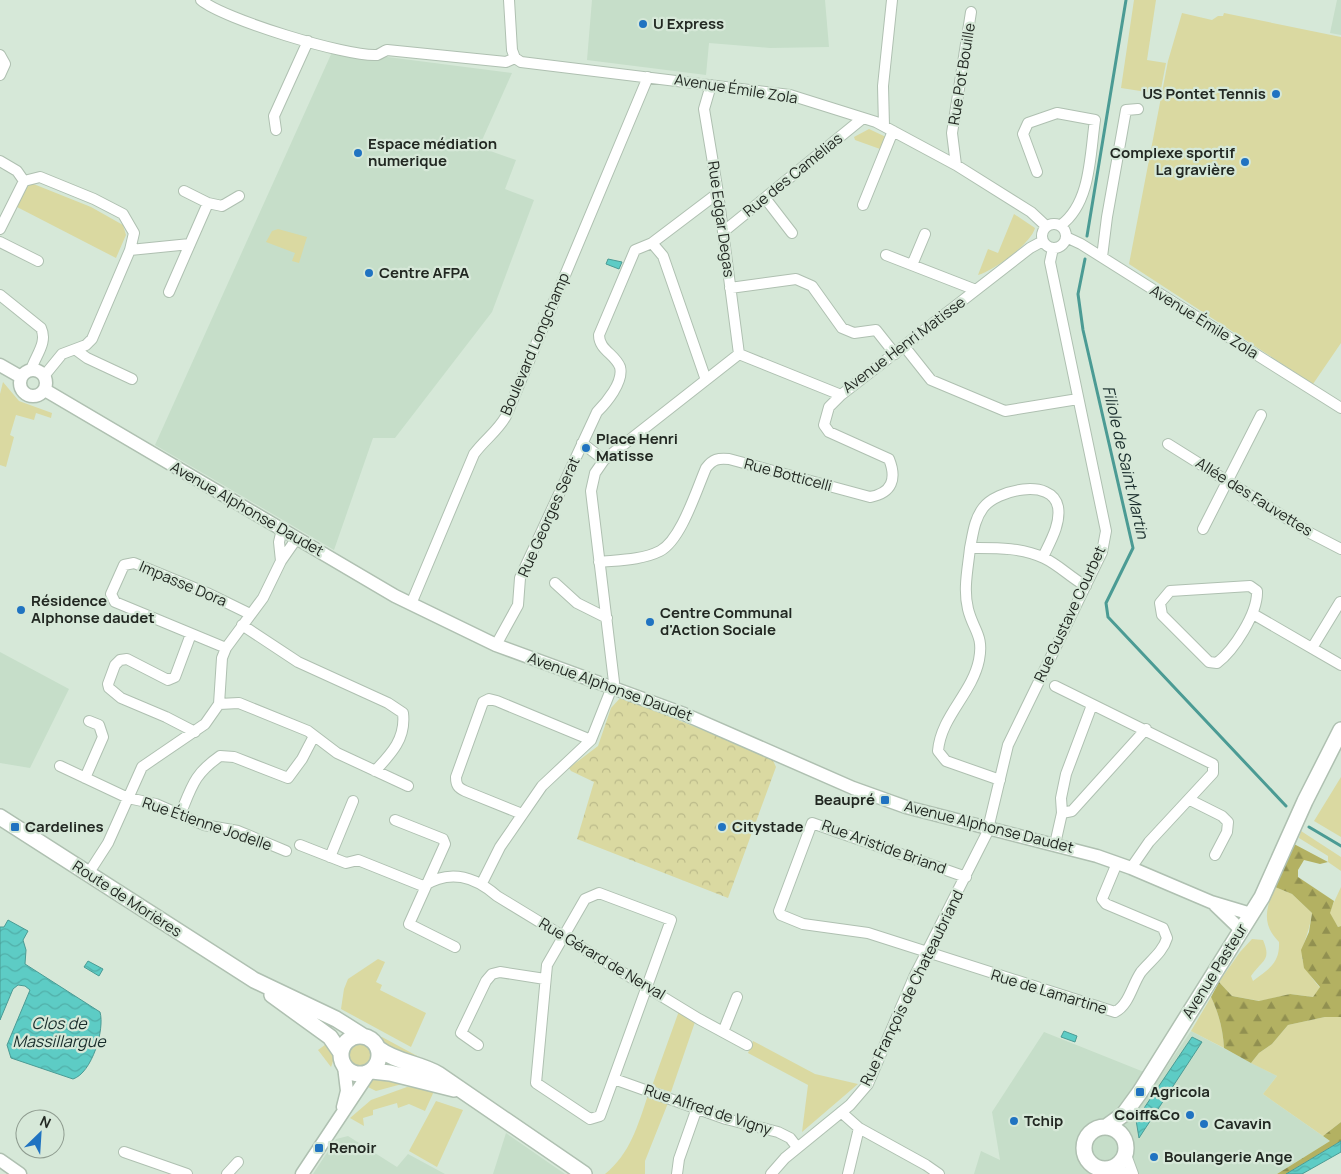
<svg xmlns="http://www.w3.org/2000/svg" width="1341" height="1174" font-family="Manrope,sans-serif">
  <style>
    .built { fill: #c6dec9 }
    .grass { fill: #dad9a1 }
    .forest { fill: url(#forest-firs) }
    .park { fill: url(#park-crowns) }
    .water { fill: url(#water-waves); stroke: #4b9b94 }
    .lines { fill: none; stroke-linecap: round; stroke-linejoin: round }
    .stream { stroke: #4b9b94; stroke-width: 3 }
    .minor-casing { stroke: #afc0b1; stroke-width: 12 }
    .tertiary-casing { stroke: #afc0b1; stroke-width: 15 }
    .secondary-casing { stroke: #afc0b1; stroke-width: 18 }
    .minor { stroke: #fff; stroke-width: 10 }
    .tertiary { stroke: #fff; stroke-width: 12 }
    .secondary { stroke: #fff; stroke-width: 15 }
    .poi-dot { fill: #2073c1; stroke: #d6e8d8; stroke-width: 2 }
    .labels { text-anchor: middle; stroke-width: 4.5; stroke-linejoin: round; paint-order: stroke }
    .poi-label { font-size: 15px; font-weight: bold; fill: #222822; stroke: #d6e8d8; text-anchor: start }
    .street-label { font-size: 15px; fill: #222822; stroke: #d6e8d8 }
    .water-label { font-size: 16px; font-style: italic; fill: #192d2c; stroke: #d6e8d8 }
  </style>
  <defs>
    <pattern id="forest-firs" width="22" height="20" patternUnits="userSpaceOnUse" patternTransform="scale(1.25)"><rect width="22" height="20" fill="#b3b162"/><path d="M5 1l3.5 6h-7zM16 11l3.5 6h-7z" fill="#919050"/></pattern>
    <pattern id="park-crowns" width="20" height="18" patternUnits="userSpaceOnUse" patternTransform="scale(1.25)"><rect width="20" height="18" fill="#dad9a1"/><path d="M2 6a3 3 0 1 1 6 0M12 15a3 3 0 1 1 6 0" fill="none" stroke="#bbba8a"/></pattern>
    <pattern id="water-waves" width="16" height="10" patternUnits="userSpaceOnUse" patternTransform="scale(1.25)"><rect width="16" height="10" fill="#5dccc5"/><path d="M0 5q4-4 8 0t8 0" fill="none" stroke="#51afa9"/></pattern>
  </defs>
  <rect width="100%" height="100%" fill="#d6e8d8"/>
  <path class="built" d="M592,0H825L829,47L770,48L709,43L706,75L587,60Z
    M1337,0H1341V35L1330,33Z
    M333,50L512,73L479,147L516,160L505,189L534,200L492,312L395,438H373L334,550L155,445Z
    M0,652L69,689L30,768L0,763Z
    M1191,1031L1277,1076L1263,1094L1330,1141L1277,1174H974L981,1151L1000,1160L992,1112L1044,1032L1159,1078Z
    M506,1133L565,1174H493Z
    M348,1136L397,1167L408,1154L445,1174H313L336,1139Z"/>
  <path class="grass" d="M1134,0H1156L1147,60L1166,63L1160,94L1121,88Z
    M1182,13L1212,20L1218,16H1223L1224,13L1341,37V343L1313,384L1129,264L1168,61Z
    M869,129L886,137L880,149L855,140L854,137Z
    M31,183L91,207L123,225L126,235L116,258L17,207L25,189Z
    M1014,214L1035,228C1031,244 993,271 978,275L988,249L998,253Z
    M278,229L307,237L299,263L292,261L295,253L266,242L272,231Z
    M3,382L19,401L52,413L51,418L36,413L34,420L16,415L10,435L14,437L6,467L0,465V394Z
    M1341,777V837L1314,821Z
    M1301,831L1341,857V871L1328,862V856L1299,838Z
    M1275,887L1292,894L1312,913C1306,954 1289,950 1320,988L1313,997L1290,994L1260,1001L1232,996L1219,982L1240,952L1252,939L1263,940C1272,961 1262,960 1251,976L1253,981C1269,969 1280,963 1279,942C1261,924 1266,908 1275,887Z
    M1341,887V926L1338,927L1329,913Z
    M378,959L385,962L376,982L382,985L380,990L426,1013L411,1047L341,1009L344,989L348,979Z
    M1211,997C1219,1014 1223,1030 1224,1048L1191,1031Z
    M679,1011L695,1022L671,1092L652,1086Z
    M1325,1017H1341V1122L1323,1136L1263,1094L1277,1076L1251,1063L1259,1053L1272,1044L1288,1025Z
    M382,1037L419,1057L418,1059L389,1050L380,1038Z
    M753,1041L815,1074L858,1084L802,1132L808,1085L748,1053Z
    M329,1042C334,1051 335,1058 331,1067L318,1050Z
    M348 1055a13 13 0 1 1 26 0a13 13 0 1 1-26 0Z
    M374,1078L404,1080L402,1084L376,1091L368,1087L369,1082Z
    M407,1087L435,1089L425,1111L409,1104L398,1108L397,1103L373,1110V1115L363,1118L364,1126L350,1118L371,1100Z
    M648,1095L668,1103L645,1161V1174H605C630,1154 638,1125 648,1095Z
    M436,1101L463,1110L437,1167L409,1151Z"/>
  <path class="forest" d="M1294,844L1328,862L1320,864L1304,860L1298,870V877L1334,901L1330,913L1338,927L1341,926V1017H1325L1288,1025L1272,1044L1259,1053L1251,1063L1224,1048C1223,1030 1219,1014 1211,997L1219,982L1232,996L1259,1001L1290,994L1313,997L1320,987L1304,968L1301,950L1309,932L1312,913L1292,894L1275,887Z
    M1341,1122V1141L1286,1174H1277L1330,1141L1323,1136Z"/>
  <path class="park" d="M621,697L772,758L776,767L728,898L577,839L594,782L571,771L569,768L598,746L611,708Z"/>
  <path class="water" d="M608,259L622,262L619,269L606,264Z
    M8,920L28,931L23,940L26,950L25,964L100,1012C105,1029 92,1073 73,1079L11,1058L7,1045L30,990L25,986L18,985L13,989L0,1020V927H4Z
    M88,961L103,969L99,976L84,967Z
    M1064,1031L1077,1036L1075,1042L1061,1037Z
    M1192,1037L1202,1042L1139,1138L1136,1120Z
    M1341,1141V1152L1302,1174H1286Z"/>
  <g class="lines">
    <path class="stream" d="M1087,236L1126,0
      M1085,259L1078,294L1083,330L1133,548L1106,603L1108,617L1286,806
      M1309,827L1341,846"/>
    <defs>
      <path id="minor" d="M201,0C223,19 347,57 377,55C380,54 384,51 387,50L506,62L515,58
        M509,0L512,50L515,58L521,62L790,95L876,122L956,165L1031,212L1046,226
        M0,55L5,64L0,75
        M711,85L704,109L718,193L739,354
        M884,126L883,86L892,0
        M276,130L274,116L308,41
        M0,161L17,171L24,181L0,229
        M956,165L952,133L971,12
        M1037,172L1023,134L1028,123L1057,113L1095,120C1090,154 1091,203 1061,225
        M24,181L40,177L94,199L123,214L134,233L130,250
        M184,191L208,203L222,206L239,196
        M765,198L792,233
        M863,205L893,131
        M1042 236a12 12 0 1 1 24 0a12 12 0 1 1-24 0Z
        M723,232L863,118
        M1066,237L1081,244L1341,408
        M0,242L38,261
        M652,243L663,256L706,380
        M886,255L976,290
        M1102,257L1107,217L1126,110L1138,109
        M912,265L925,234
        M730,288L796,279L812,286L842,328L854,333L876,330L895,354
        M169,292L190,244
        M0,295L41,328C48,343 35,356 31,370
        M904,346L931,380L1005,411L1078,399
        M76,350L87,358L132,379
        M44,376L62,354L86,345L92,339L130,250L190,244L208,203
        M582,443L604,460
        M1168,444L1310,533L1341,549
        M1203,529L1261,415
        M970,548C973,534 974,520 983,508C996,490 1052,477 1058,507C1061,524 1050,542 1043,557
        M281,561L279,542L282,529
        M599,562C619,560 642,560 660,551C681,540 696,491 706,468C713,459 718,458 729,459L870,497C892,493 897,479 889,459L829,432L824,425L829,407L841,395
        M555,583L577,603L607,618
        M1250,586L1257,591C1258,613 1234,650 1217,663L1209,662L1162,615L1160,603L1170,591Z
        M411,604L474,454C484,440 498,431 506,416L648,77
        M1253,614L1341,665
        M242,625L298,662L388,703L403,713C406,738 392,753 375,771
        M191,634L175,677L168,680L127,659L120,660L115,665L108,684L109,688L121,698L166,717L195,732
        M496,645L518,605L520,578L597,412C606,403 624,382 620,367C615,354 599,350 599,335L635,250L652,243L718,193
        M226,648L115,602L111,594L124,565L134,563L207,593L250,614
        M1312,648L1340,602
        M1055,686L1213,764V773L1149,842L1131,868
        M219,704L239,703L308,731L337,753L408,786
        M60,766L128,798L156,804L204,825L238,831L286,851
        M85,778L103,737L99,725L89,721
        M1000,780L946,761L938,751C941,716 972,694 979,660C984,635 973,630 968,609C963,589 968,568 970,548C995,548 1021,547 1044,558C1059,565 1071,578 1086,586
        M1190,800L1222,816L1228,822L1227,832L1215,855
        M1062,813L1072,811L1146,729
        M522,814L465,791C458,788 456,785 456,777L483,702L489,699L497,701L591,740
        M180,815C192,786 194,774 220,756L234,757L288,778L302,759L314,736
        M395,820L443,839L445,844L409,924L455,947
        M1055,844L1062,813L1061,798L1066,774L1092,705
        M300,845L346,863L358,860L423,886C450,869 474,876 497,896L699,1019L747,1045
        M330,857L353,801
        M88,874L108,843L142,767L205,724L219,704L222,658L226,648L263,598L281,561L297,538
        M966,877L812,823L779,911L781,915L803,924L868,933L1115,1012C1129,1005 1132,985 1141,972C1150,961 1163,952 1167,938L1163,928L1106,904L1102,899L1117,863
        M482,883L500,847L542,786L591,740L614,682L591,491L595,473L604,460L739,354L841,395L1030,248L1043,241
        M599,893L671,920L600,1116L590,1119L536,1083L547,965L585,899Z
        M723,1032L737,997
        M478,1045L461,1033L486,981L492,974L500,972L545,979
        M614,1079L726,1119L778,1132L790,1138L797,1147
        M841,1112L859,1128L926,1165L939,1174
        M124,1152L187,1174
        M1126,1155L1133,1174
        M1111,1168L1127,1174
        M227,1174L238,1162
        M677,1174L679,1159L697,1108
        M771,1174L785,1158L850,1105L868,1084L914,977L987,833L1008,745L1102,552L1106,531L1050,262L1053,248
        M848,1174L859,1128"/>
      <path id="tertiary" d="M0,365L21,377
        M20 383a13 13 0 1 1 26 0a13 13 0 1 1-26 0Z
        M45,390L395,596L496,645L684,714L853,788L906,807L1097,856L1131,868L1211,902L1251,914
        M1215,905L1241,930
        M343,1107L347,1091L344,1066
        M0,1160L20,1174
        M302,1174L369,1073"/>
      <path id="secondary" d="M0,817L254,980L336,1019L363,1036
        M272,995L330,1037L341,1053
        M341 1055a19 19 0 1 1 38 0a19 19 0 1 1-38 0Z
        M379,1049C396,1062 419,1063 438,1074L584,1174
        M372,1071L390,1073L454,1089
        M1106,1127L1124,1114L1140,1092L1262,897L1305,801L1341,730
        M1084 1148a21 21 0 1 1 42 0a21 21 0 1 1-42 0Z"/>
    </defs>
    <use href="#minor" class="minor-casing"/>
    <use href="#tertiary" class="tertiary-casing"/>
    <use href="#secondary" class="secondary-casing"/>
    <use href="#minor" class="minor"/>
    <use href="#tertiary" class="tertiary"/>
    <use href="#secondary" class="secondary"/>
  </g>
  <g class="poi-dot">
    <circle cx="643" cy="24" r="5"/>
    <circle cx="1276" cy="94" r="5"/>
    <circle cx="358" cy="153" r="5"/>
    <circle cx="1245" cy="162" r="5"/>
    <circle cx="369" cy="273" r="5"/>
    <circle cx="586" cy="448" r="5"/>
    <circle cx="21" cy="610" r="5"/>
    <circle cx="650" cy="622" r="5"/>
    <rect x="880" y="795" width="10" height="10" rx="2.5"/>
    <rect x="10" y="822" width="10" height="10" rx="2.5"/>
    <circle cx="722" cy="827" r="5"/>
    <rect x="1135" y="1087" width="10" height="10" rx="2.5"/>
    <circle cx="1190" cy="1115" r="5"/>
    <circle cx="1014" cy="1121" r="5"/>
    <circle cx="1204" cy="1124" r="5"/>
    <rect x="314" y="1143" width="10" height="10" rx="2.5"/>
    <circle cx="1154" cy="1157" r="5"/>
  </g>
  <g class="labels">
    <g class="poi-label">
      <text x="653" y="29">U Express</text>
      <text x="1266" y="99" text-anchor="end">US Pontet Tennis</text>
      <text x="368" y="149">Espace médiation<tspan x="368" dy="17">numerique</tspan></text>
      <text x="1235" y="158" text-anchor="end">Complexe sportif<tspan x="1235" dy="17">La gravière</tspan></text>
      <text x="379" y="278">Centre AFPA</text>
      <text x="596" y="444">Place Henri<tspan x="596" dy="17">Matisse</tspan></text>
      <text x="31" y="606">Résidence<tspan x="31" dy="17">Alphonse daudet</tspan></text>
      <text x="660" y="618">Centre Communal<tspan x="660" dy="17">d'Action Sociale</tspan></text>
      <text x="875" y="805" text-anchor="end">Beaupré</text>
      <text x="25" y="832">Cardelines</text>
      <text x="732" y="832">Citystade</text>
      <text x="1150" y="1097">Agricola</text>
      <text x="1180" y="1120" text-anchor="end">Coiff&amp;Co</text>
      <text x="1024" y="1126">Tchip</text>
      <text x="1214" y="1129">Cavavin</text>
      <text x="329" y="1153">Renoir</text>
      <text x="1164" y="1162">Boulangerie Ange</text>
    </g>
    <g class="street-label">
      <text transform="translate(962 74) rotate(-81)" y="5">Rue Pot Bouille</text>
      <text transform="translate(736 89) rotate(9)" y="5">Avenue Émile Zola</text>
      <text transform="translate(793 175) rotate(-39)" y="5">Rue des Camélias</text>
      <text transform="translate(721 219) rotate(82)" y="5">Rue Edgar Degas</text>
      <text transform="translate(1204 322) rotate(32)" y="5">Avenue Émile Zola</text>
      <text transform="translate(535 344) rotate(-67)" y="5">Boulevard Longchamp</text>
      <text transform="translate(904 345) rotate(-37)" y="5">Avenue Henri Matisse</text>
      <text transform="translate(788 475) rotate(15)" y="5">Rue Botticelli</text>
      <text transform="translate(1254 497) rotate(32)" y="5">Allée des Fauvettes</text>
      <text transform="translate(247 509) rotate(30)" y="5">Avenue Alphonse Daudet</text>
      <text transform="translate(549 517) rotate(-66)" y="5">Rue Georges Serat</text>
      <text transform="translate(183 584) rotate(23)" y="5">Impasse Dora</text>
      <text transform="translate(1070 614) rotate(-65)" y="5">Rue Gustave Courbet</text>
      <text transform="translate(610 687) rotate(20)" y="5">Avenue Alphonse Daudet</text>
      <text transform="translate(207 824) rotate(19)" y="5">Rue Étienne Jodelle</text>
      <text transform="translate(989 827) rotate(14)" y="5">Avenue Alphonse Daudet</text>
      <text transform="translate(884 847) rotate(20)" y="5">Rue Aristide Briand</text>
      <text transform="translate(127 899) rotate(33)" y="5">Route de Morières</text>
      <text transform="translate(602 959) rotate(31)" y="5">Rue Gérard de Nerval</text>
      <text transform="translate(1215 971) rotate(-58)" y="5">Avenue Pasteur</text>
      <text transform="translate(912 988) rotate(-64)" y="5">Rue François de Chateaubriand</text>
      <text transform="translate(1049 992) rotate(17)" y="5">Rue de Lamartine</text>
      <text transform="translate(708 1110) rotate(18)" y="5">Rue Alfred de Vigny</text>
    </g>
    <g class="water-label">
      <text transform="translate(1126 462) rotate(77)" y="6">Filiole de Saint Martin</text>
      <text x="59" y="1029">Clos de<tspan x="59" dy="18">Massillargue</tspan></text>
    </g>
  </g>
  <g transform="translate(40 1134) rotate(25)"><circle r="24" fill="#d6e8d8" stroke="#8e9b8f"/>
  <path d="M0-4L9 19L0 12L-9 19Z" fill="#2073c1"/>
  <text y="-8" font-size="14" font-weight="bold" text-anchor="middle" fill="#222822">N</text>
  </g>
</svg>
